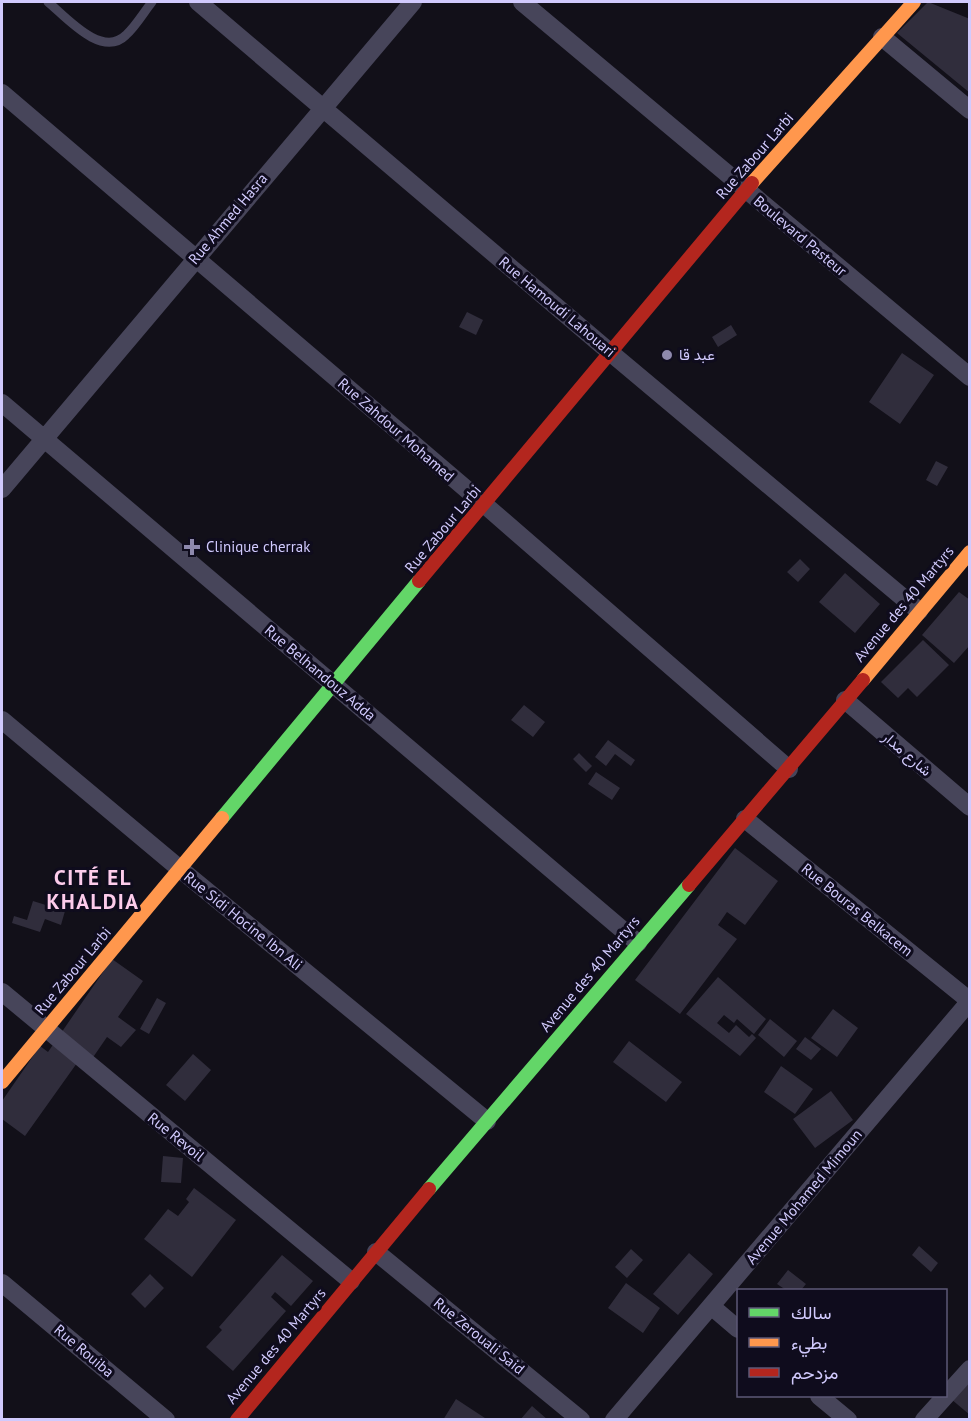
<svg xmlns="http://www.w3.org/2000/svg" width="971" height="1421" font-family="'PT Sans',Vazirmatn,sans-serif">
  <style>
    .building { fill: #302d3c }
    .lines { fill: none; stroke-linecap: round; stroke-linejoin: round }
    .lane { stroke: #47455a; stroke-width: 9 }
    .street { stroke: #47455a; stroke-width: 18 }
    .fast { stroke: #63d668; stroke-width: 14 }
    .slow { stroke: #ff974d; stroke-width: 14 }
    .jam { stroke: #b3261e; stroke-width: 14 }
    .poi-dot { fill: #8e89ad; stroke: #0f0c1d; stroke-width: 2 }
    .labels { text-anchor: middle; stroke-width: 6; stroke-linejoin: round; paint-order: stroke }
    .street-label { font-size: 15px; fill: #d1cafd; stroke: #0f0c1d }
    .poi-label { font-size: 15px; fill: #d1cafd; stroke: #0f0c1d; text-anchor: start }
    .district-label { font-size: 21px; font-weight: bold; letter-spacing: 1.5px; fill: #fdcceb; stroke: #0f0c1d }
  </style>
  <rect width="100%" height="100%" fill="#121019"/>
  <path class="building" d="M928,2L970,19V93L897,33Z
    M467,312L483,320L476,335L459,327Z
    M731,325L737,335L718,347L712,337Z
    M902,353L934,375L900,424L869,402Z
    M936,461L948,467L937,486L926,480Z
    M800,559L810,569L798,582L787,572Z
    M845,573L880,604L855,633L819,602Z
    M959,592L970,600V645L954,663L922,635Z
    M923,640L949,665L917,697L908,688L898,698L881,682Z
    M524,705L545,722L533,737L511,720Z
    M608,740L635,760L631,766L615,754L606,766L595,757Z
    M579,753L592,766L586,772L573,759Z
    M596,772L620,788L612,800L588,784Z
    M735,848L778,881L745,925L727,912L718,925L737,939L680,1014L635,980Z
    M33,901L65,911L61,925L45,919L40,932L12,923L14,916L27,920Z
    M112,959L143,981L118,1017L136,1030L121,1047L107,1037L85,1069L77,1063L25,1136L2,1119V1101L40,1046L48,1052Z
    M718,977L766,1019L754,1034L737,1019L734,1023L724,1015L717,1023L729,1033L736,1025L749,1037L752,1034L756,1038L740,1056L686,1014Z
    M157,998L166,1003L149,1034L140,1029Z
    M833,1009L858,1028L837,1057L811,1038Z
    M770,1019L797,1041L784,1057L758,1035Z
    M805,1037L821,1049L811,1060L796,1049Z
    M629,1041L682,1082L666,1102L613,1062Z
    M193,1054L211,1070L185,1101L166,1085Z
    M781,1066L813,1089L795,1114L764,1092Z
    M831,1091L853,1120L815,1148L793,1119Z
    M163,1156L183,1158L181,1183L161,1182Z
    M194,1188L236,1220L192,1277L144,1239L168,1209L178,1216L189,1202L186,1199Z
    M919,1246L938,1263L931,1272L912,1255Z
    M631,1249L643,1260L627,1278L615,1267Z
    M689,1253L713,1274L678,1315L653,1294Z
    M282,1255L313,1281L291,1306L275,1292L271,1297L286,1311L233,1371L206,1347L222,1330L219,1327Z
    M788,1270L806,1284L801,1290H786L777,1284Z
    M150,1274L164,1288L145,1308L131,1294Z
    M626,1283L660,1308L643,1333L608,1308Z
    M970,1377V1415L951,1399Z
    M456,1399L488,1420H443Z
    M532,1406L548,1420H520Z"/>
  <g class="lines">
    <path class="lane" d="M48,2C66,17 102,59 126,35C136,26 144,12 152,2"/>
    <path class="street" d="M198,2L611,353L919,611
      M522,2L970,377
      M882,37L970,110
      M2,93L485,505L789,769
      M2,403L638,943
      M2,489L413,2
      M845,700L970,807
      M2,720L180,869L487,1121
      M745,819L970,1001
      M2,992L351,1281
      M376,1252L581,1420
      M2,1283L166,1420
      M711,1306L738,1329
      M819,1396L848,1420
      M614,1420L970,1001
      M924,1420L970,1369"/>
    <path class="fast" d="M222,818L419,581
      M429,1189L689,885"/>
    <path class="slow" d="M752,183L914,2
      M863,680L970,552
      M2,1082L222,818"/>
    <path class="jam" d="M419,581L752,183
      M689,885L863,680
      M237,1420L429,1189"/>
  </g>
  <g class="poi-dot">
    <circle cx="667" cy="355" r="6"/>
    <path d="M189 538h6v6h6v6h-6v6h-6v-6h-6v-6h6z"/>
  </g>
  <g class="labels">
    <g class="street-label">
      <text transform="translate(755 156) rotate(-49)" y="5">Rue Zabour Larbi</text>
      <text transform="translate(228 219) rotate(-50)" y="5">Rue Ahmed Hasra</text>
      <text transform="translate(800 236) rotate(40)" y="5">Boulevard Pasteur</text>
      <text transform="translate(557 307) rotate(40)" y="5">Rue Hamoudi Lahouari</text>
      <text transform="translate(396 430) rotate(41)" y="5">Rue Zahdour Mohamed</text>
      <text transform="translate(443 529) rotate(-50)" y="5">Rue Zabour Larbi</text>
      <text transform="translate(904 604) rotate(-50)" y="5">Avenue des 40 Martyrs</text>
      <text transform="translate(320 673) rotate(40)" y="5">Rue Belhandouz Adda</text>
      <text transform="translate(907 754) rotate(41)" y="5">شارع مدار</text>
      <text transform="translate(857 910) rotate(39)" y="5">Rue Bouras Belkacem</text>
      <text transform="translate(243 921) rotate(39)" y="5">Rue Sidi Hocine Ibn Ali</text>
      <text transform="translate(73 971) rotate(-50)" y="5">Rue Zabour Larbi</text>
      <text transform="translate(590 974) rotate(-50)" y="5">Avenue des 40 Martyrs</text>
      <text transform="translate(176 1137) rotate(39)" y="5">Rue Revoil</text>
      <text transform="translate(804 1197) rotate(-50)" y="5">Avenue Mohamed Mimoun</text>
      <text transform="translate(479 1336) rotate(39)" y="5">Rue Zerouali Said</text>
      <text transform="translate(276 1346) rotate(-50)" y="5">Avenue des 40 Martyrs</text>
      <text transform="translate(84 1351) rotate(40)" y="5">Rue Rouiba</text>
    </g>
    <g class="poi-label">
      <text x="679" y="360">عبد قا</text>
      <text x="206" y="552">Clinique cherrak</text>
    </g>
    <g class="district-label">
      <text x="93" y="885">CITÉ EL<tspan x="93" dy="24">KHALDIA</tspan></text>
    </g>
  </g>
  <rect width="971" height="1421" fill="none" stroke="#d1cafd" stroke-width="6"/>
  <rect x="737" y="1289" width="210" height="108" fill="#0f0c1d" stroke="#5d5877" stroke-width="1.5"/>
  <rect x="749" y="1308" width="30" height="9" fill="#63d668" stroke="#5d5877" stroke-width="1.5"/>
  <text x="791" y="1319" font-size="18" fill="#d1cafd">سالك</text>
  <rect x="749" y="1338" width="30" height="9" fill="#ff974d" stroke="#5d5877" stroke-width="1.5"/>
  <text x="791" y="1349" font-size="18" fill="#d1cafd">بطيء</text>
  <rect x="749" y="1368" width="30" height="9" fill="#b3261e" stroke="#5d5877" stroke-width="1.5"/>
  <text x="791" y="1379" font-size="18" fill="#d1cafd">مزدحم</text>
</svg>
